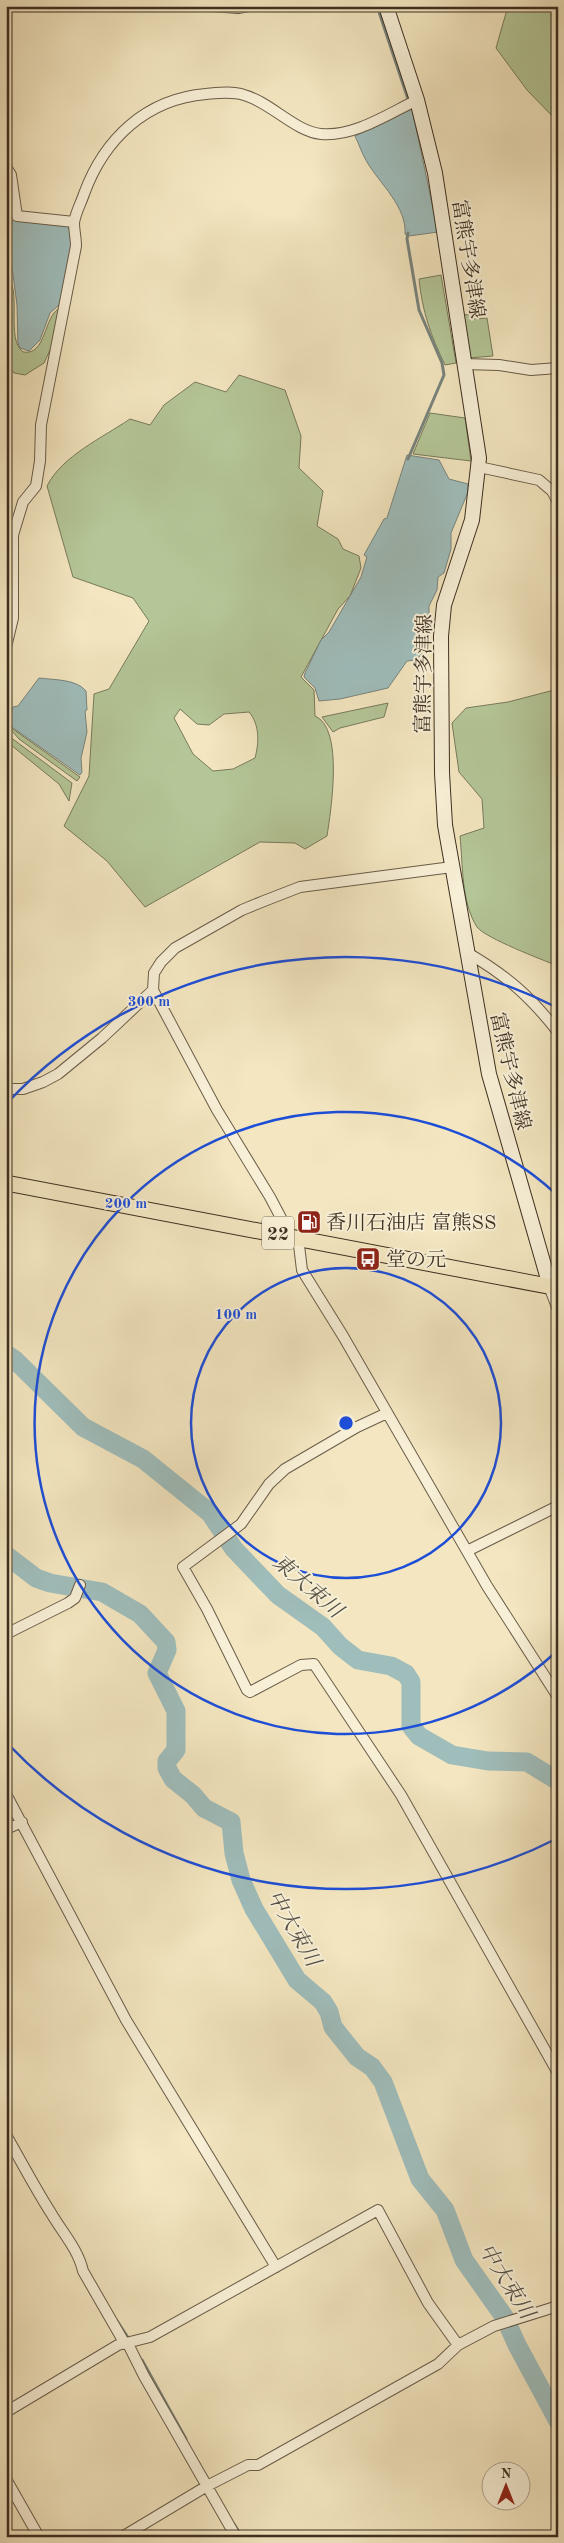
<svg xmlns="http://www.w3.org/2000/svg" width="564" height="2543" font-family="'Old Standard TT','Noto Serif JP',serif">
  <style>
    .green { fill: #b4c697; stroke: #787a5c; fill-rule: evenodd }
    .water { fill: #9fbdbb; stroke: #78847d }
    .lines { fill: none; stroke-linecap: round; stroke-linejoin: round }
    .stream { stroke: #78847d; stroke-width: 3 }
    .river { stroke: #9fbdbb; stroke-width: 19 }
    .minor-casing { stroke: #6a5d49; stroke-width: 12 }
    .tertiary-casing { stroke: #6a5d49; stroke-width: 14 }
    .secondary-casing { stroke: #3d2f21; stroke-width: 16 }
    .primary-casing { stroke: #3d2f21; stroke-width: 17 }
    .minor { stroke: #f7efd6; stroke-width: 10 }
    .tertiary { stroke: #f7efd6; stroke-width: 12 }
    .secondary { stroke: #f7efd6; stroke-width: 14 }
    .primary { stroke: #f3e6c0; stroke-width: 15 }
    .ring { fill: none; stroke: #1d4ed8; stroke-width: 2.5 }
    .labels { text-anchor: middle; stroke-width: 4; stroke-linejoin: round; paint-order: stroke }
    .shield { fill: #f7efd6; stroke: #756957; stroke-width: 1 }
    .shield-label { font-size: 19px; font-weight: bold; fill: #3d2f21 }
    .street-label { font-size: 20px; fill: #3d2f21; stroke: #f7efd6 }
    .poi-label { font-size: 20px; fill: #3d2f21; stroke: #f7efd6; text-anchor: start }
    .water-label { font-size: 21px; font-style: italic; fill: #565248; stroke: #f7efd6 }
    .centre { fill: #1d4ed8; stroke: #f7efd6; stroke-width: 2.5 }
    .ring-label { font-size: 15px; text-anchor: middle; font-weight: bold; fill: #1d4ed8; stroke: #f7efd6; stroke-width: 4; stroke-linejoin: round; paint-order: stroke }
  </style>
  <rect width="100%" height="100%" fill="#f3e6c0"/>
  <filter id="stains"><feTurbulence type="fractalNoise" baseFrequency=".004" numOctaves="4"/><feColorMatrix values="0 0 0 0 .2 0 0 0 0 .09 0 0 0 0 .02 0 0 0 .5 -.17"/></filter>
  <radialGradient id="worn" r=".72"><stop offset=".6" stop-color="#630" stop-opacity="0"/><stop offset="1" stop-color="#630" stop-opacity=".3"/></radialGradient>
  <path class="green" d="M508,6H558V122L527,90L496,48Z
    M6,272C23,292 5,338 23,352C47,356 43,316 60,308L51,348L44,363L25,375L14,373L6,362Z
    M441,275L456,363L445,365C431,336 422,311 419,279Z
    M472,314L473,319L487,318L493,356L469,358L464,315Z
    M239,375L285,390L301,436L299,468L323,491L317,526L338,539L343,549L359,556L361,568L350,596L338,609L301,677L314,690L315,716C344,728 331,810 327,836L305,849L295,843L260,842L145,907L107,861L64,826L89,776L94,694L109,689L149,621L133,598L73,577L47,486C62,456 102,438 130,419L150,425L164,405L195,382L226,392ZM180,709L197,724L209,725L224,714L249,712C260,725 259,743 255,758L233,769L213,771L193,754L174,718Z
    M430,413L465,418L471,461L413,454Z
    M558,689V966C543,960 485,938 477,927C461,902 463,865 460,836L484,828L482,799L459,772L452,723L466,708L508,702Z
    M388,703L384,717L340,728L333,732L322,717Z
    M6,724L80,777L77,781L19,739Z
    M6,734L72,783L69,801L59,784L6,741Z"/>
  <path class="water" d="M412,109L438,232L409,236L405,234C407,207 380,184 367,162C362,154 359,144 355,136Z
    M14,219L67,225L73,237L60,304L50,313L40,340L29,351L20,348L18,343L17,305L7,229Z
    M407,455L439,460L449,479L468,484V492L451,533V549L444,573L438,577L437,590L429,606V646L416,660L407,661L388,688L340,699L319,701L315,688L304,677L305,673L321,640L329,632L361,577L367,557L364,555L384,519L387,518Z
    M39,678C55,680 76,679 86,691L87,710L85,711L87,732L81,758L82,772L80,775L6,723V720L11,716L13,707L18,706Z"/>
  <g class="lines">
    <path class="stream" d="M377,6L409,102
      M408,233L407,239L419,310L442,363L444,375L408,459
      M117,2321L129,2339
      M142,2360L186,2439
      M234,2524L242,2537"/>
    <path class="river" d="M6,1354L15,1360L83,1427L143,1459L210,1513L234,1549L278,1595L323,1627L340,1646L358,1660L391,1666L406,1674L411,1682V1726L419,1736L452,1755L488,1761L527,1762L558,1781
      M6,1555L36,1578L50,1583L102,1592L140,1614L166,1642L167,1650L157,1673L176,1711V1750L167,1761V1768L173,1779L193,1795L204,1808L231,1822L234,1853L241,1880L254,1909L297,1980L323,2002L329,2012L333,2027L357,2057L372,2067L383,2082L420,2179L445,2210L464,2260L505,2318L517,2345L558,2421"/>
    <defs>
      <path id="minor" d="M212,6L238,8L248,6
        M6,167L11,175L17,216L74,222
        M464,364L499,365L531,370L558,368
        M479,467L539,480L552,491L558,502
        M6,647L13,618V535L23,502L36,486L40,461L41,425L76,246C76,238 74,230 74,223C75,214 81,203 84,194C104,139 146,99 206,94C218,93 232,91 244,95C270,102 296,132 321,134C354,137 388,114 417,100
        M466,952C506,975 530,996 558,1032
        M6,1089H23L43,1082L58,1074L102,1038L153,990
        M290,1235L270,1197L217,1110L153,990L154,973L161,962L175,948L242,910L264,901L300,887L452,867
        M298,1237L302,1270L343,1336L487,1586L558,1697
        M387,1413L357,1427L285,1469L269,1484L241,1524L183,1567L207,1609L247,1690L250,1692L301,1665L314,1664L401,1795L558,2073
        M467,1551L558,1506
        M6,1634L68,1603L75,1598L80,1585
        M6,1794L126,2020L276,2267
        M6,1829L22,1822
        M6,2135C21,2161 35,2188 51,2213C62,2232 78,2249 83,2271L125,2344
        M128,2344L144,2376L236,2537
        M6,2412L118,2345L150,2337L378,2210L428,2303L458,2345
        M6,2479L39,2537
        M122,2537L207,2486L248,2465H258L438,2364L458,2345L494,2326L558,2306"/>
      <path id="tertiary" d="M550,1286L558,1307"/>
      <path id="secondary" d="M386,6L417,100L435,173L479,458L472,520L444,605L441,636L442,773L445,825L489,1074L550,1286"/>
      <path id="primary" d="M6,1183L558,1288"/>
    </defs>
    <use href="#minor" class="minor-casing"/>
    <use href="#tertiary" class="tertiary-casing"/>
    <use href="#secondary" class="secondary-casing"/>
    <use href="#primary" class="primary-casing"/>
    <use href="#minor" class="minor"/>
    <use href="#tertiary" class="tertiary"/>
    <use href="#secondary" class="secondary"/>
    <use href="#primary" class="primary"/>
  </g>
  <g class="ring">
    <circle cx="346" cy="1423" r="155"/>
    <path d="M556 1652A311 311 0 1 1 556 1194"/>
    <path d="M558 1838A466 466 0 0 1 8 1744M8 1102A466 466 0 0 1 558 1008"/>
  </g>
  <defs>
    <symbol id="fuel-square" viewBox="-11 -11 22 22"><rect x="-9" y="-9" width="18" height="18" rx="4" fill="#8f2418" stroke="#f7efd6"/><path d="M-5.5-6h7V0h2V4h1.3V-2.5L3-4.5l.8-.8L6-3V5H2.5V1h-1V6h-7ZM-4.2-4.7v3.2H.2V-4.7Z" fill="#fff"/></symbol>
    <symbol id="bus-square" viewBox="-11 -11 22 22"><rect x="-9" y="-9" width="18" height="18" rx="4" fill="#8f2418" stroke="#f7efd6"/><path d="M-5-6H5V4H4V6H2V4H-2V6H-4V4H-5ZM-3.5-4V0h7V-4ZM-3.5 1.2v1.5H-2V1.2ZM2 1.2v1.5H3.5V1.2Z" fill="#fff"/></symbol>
  </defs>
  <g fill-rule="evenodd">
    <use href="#fuel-square" x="295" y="1208" width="28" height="28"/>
    <use href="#bus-square" x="354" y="1245" width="28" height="28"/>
  </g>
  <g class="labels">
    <rect class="shield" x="262" y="1216.5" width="32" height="33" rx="4"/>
    <g class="shield-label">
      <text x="278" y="1240">22</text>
    </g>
    <g class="street-label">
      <text transform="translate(469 259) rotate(81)" y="7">富熊宇多津線</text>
      <text transform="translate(423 674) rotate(-89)" y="7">富熊宇多津線</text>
      <text transform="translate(511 1071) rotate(77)" y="7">富熊宇多津線</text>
    </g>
    <g class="poi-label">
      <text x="326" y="1229">香川石油店 富熊SS</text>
      <text x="386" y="1266">堂の元</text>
    </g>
    <g class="water-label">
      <text transform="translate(308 1586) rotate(41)" y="7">東大束川</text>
      <text transform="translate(294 1928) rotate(60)" y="7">中大束川</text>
      <text transform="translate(507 2281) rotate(58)" y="7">中大束川</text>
    </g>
  </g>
  <circle cx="346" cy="1423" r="8" class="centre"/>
  <g class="ring-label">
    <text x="149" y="1006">300 m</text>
    <text x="126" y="1208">200 m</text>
    <text x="236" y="1319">100 m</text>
  </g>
  <rect width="564" height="2543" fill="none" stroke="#f3e6c0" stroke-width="25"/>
  <rect x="8" y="8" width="549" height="2528" fill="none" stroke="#3d2f21" stroke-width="2.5"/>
  <rect x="12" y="12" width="539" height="2518" fill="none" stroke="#3d2f21"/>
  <g transform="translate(506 2486)"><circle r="24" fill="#f7efd6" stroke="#ada28e"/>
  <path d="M0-4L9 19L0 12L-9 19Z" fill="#8f2418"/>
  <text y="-8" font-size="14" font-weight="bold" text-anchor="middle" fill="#3d2f21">N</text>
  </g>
  <rect width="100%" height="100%" filter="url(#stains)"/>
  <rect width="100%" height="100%" fill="url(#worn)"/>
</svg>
